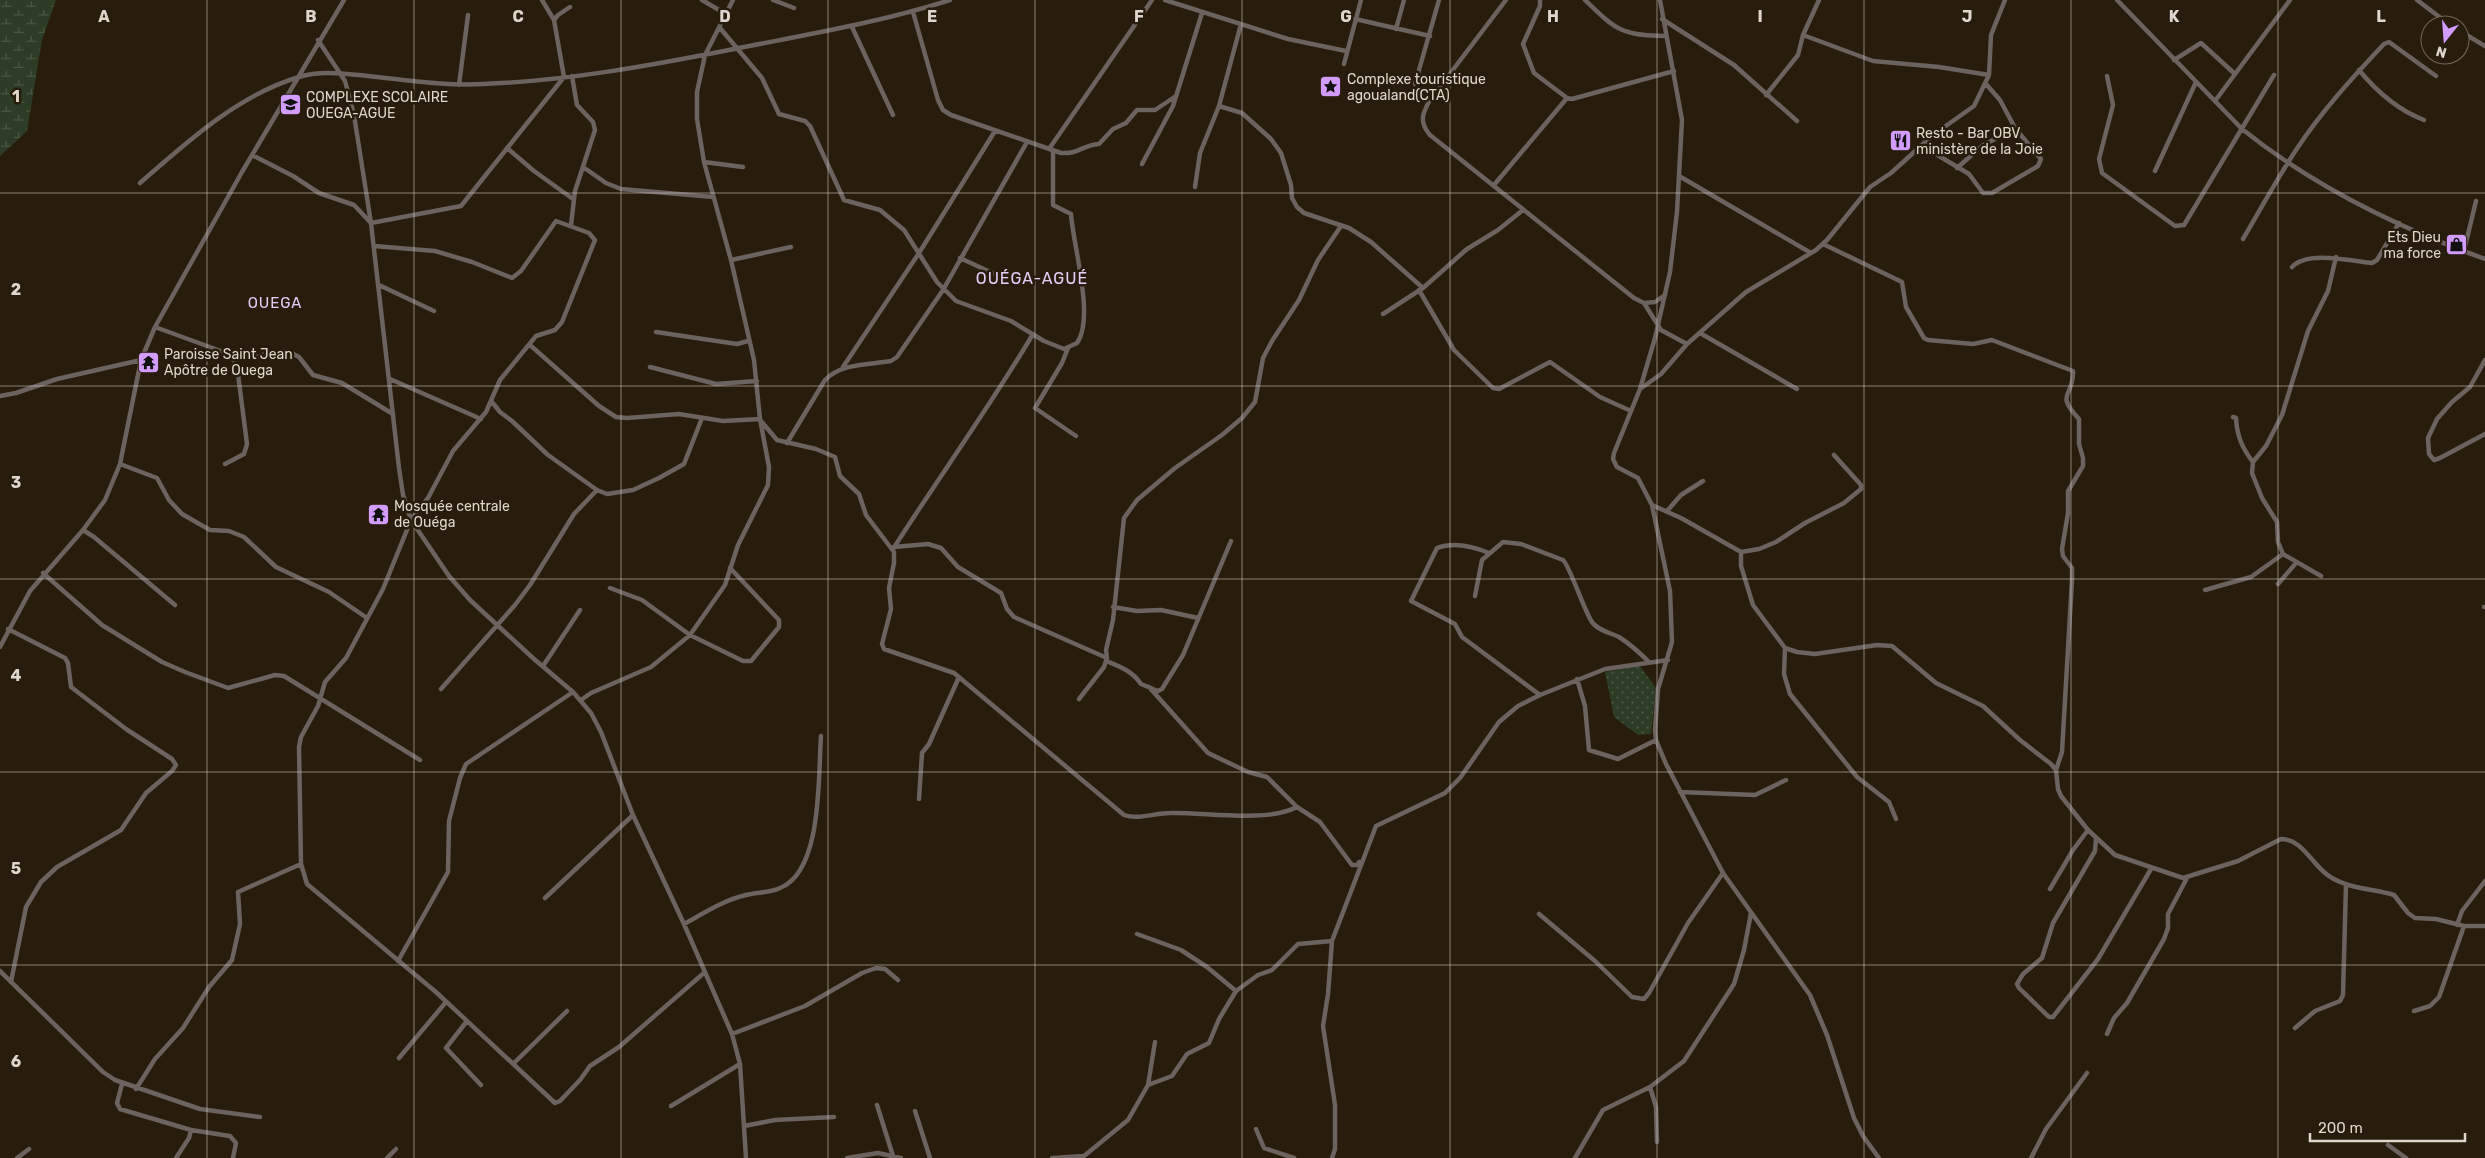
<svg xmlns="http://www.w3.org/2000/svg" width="2485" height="1158" font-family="Rubik,sans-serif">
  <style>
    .wetland { fill: url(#wetland-marsh) }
    .park { fill: url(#park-dots) }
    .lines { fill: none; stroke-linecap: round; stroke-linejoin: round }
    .minor { stroke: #6c625e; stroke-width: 4.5 }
    .grid { fill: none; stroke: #dfd6cd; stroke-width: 1; stroke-opacity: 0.55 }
    .labels { text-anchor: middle; stroke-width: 5; stroke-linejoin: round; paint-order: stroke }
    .poi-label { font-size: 14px; fill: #dfd6cd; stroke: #281c0c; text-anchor: start }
    .neighbourhood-label { font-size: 15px; letter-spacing: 1px; fill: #e3cef6; stroke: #281c0c }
    .quarter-label { font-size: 16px; letter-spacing: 1px; fill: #e3cef6; stroke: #281c0c }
    .grid-label { font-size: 16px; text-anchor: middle; font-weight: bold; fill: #dfd6cd; stroke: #281c0c; stroke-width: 5; stroke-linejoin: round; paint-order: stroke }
  </style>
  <defs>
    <pattern id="wetland-marsh" width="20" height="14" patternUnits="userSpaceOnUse" patternTransform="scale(1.25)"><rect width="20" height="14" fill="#2d3c26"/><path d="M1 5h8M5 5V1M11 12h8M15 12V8" fill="none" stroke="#4b5744"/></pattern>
    <pattern id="park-dots" width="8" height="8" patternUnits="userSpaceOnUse" patternTransform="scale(1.25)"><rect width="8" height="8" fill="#2d3c26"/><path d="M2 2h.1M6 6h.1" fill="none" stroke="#4b5744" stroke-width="1.8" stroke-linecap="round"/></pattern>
  </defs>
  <rect width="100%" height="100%" fill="#281c0c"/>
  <path class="wetland" d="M0,0H56L42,40L27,131L0,156Z"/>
  <path class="park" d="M1640,666L1656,688L1651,734L1638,735L1614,717L1605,672Z"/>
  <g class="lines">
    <path class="minor" d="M702,0L726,14
      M773,0L794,8
      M1165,0L1288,39L1346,51
      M1506,0L1430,100C1422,114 1419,122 1430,135L1634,298L1644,303L1661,330L1687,344
      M1540,0V6L1523,44L1534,73L1567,98L1572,99L1674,71
      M1585,0C1616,30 1622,36 1666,36
      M1660,0L1682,120L1677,212L1670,272L1655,338L1640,389L1614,453L1613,459L1617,467L1638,478L1652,505L1670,591L1672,642L1658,689L1655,730L1656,740L1666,764L1723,873L1810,995L1827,1035L1854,1118L1863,1136L1879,1158
      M2117,0L2242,129C2313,186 2399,228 2485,259
      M2417,0L2450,25
      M913,12L938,100L943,110L951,115L1061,153C1080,154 1082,145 1099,144L1113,129L1126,123L1137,110H1155L1176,96
      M1355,19L1430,36
      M1662,19L1734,65L1797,121
      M554,20L558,15L570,7
      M852,27L893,115
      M720,28L762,78L779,114L805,121L810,126L844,200L880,210L904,230L937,282L956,301L1011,321L1044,341L1064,349L1077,343C1095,318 1073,245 1071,214L1053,205V151
      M1396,29L1404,0
      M2460,31L2485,46
      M1803,35L1873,61L1939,67L1989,75
      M318,40L345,81L354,115L371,223L399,468L403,495L411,520L449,576L470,600L534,659L573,692L591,713L601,732L633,815L684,924L732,1034L740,1064L746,1158
      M2174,60L2201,43L2235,74
      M1344,64L1361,0
      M2359,70C2377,92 2398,110 2424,120
      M2107,76L2113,105L2099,159L2102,173L2175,226L2184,225L2274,75
      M1415,84L1439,0
      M459,85L468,15
      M1766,95L1798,55L1803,35L1819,0
      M2215,101L2290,0
      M1219,106L1242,113L1271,139L1281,153L1291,185L1292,198L1297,207L1304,213L1349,228L1371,242L1423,288
      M1924,143L1939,156L1969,174L1983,193H1992L2038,166L2041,159L2015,128L2000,100L1986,84
      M507,148L534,171L573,199
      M1049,149L1152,0
      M252,155L293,176L319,193L354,205L371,223L461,206L564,77L554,20L542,0
      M704,162L743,167
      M1142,164L1173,106L1202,13
      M583,167L606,183L621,189L713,197
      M1957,168L1982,146L2015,128
      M2155,171L2196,82
      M1679,176L1811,253
      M140,183C187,142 238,95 299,77C321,70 346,74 368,76C406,80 445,86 483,84C565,81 648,66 729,50C804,35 878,23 950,0
      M1494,185L1567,98
      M1195,187L1200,153L1219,106L1241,24
      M571,225L575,191L595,130L593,122L577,105L572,76
      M2243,239C2260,210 2277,179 2296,150C2321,112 2352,78 2384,44L2389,42L2436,76
      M1823,244L1902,282L1906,307L1924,338L1928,340L1973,344L1992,340L2073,371C2074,398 2054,392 2079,419V444L2083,458V466L2068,491V513L2062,549L2063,556L2072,568V580L2062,752L2056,770
      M374,246L435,251L472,262L512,278L521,271L556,221L589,233L595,240L562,322L555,330L536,336L500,380L486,412L453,451L428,498L411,520L383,589L346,658L325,682L318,706L301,737L299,747L301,864L307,884L437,993L555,1103L560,1101L580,1080L590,1066L619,1047L705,972
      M2464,251L2476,201
      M960,258L1001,277
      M731,260L791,247
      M2292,267C2307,250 2352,261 2372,263L2377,260L2399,223
      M379,285L434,311
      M1419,290L1454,350L1493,388L1499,389L1550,362L1600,397L1631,411
      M1644,303L1655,302L1665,295
      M1383,314L1423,288L1467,249L1498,230L1523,210
      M155,327L240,358H253L269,353L288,351L299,357L313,375L342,383L393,414
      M656,332L737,344L748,341
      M1700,333L1797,389
      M530,345L599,406L616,417L627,418L679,414L723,421L760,419
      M1068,348L1062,363L1035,408L1076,436
      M2485,360L2470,387L2452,402L2437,419L2428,438L2429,454L2434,460L2440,458L2485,434
      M650,367L716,384L757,381
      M843,367L919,253L995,131
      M390,379L481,419
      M1640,389L1661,374L1687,344L1746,292L1816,250L1827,240L1870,187L1891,173L1933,135L1974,106L1989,75L1991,35L2005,0
      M0,396L16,393L57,379L141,360
      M492,402L500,412L512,421L548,455L597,490L607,494L633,490L659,478L684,464L702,418
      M2233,417L2236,418C2237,436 2242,448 2253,462
      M761,421L777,440L816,449L835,457L840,476L859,494L866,515L894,552V563L889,588L891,609L882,644L884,649L954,673L1124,815C1138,820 1155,813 1170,813C1205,812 1266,823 1297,807
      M787,443L825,380C842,363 867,365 891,361L897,357L943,290L1027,142
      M120,464L157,478L169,500L182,514L210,530L229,531L244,537L276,567L329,592L367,618
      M225,464L244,454L247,444L238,374L233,357
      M1652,505L1681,518L1741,552V566L1753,605L1785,648L1797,652L1815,654L1877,645L1892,646L1936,683L1983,706L2020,740L2051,764L2056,770L2058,789L2061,796L2088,830L2115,855L2183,878L2238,861L2281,839C2304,839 2313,868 2332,878C2351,889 2374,889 2394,895L2408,913L2415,918L2436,919L2464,926H2485
      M1667,511L1681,495L1703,481
      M83,530L94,537L175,605
      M894,547L928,544L941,548L958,567L1001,593L1007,609L1014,617L1107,658
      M893,549C939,477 989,408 1033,334
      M1741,552L1759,549L1776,542L1805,523L1844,503L1861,489V485L1834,455
      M1489,553C1474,547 1453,542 1437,548L1411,601L1455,624L1462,637L1540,695
      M43,573L102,625L162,662L185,672L228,688L275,675L284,676L420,760
      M2321,576L2283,554L2278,542L2277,522L2262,498L2252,473L2253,462L2266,446L2282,415L2308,331L2328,291L2336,257
      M2278,584L2296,563
      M610,588L642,600L690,635L743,661H751L779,627V620L730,568
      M2205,590L2251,577L2283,554
      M1475,596L1482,560L1503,542L1521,544L1563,560C1569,564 1585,613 1592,622C1597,630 1611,633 1619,637C1630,644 1640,653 1649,662
      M1113,607L1137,611L1161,610L1198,618
      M2484,607H2485
      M8,629L65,658L68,663L71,687L126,729L172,759L176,765L172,771L146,793L121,830L57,867L41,882L26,907L11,982
      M0,647L30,591L83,530L105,500L120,464L141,360L155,327L242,172L344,0
      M1785,648L1784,674L1790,694L1857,777L1889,802L1896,819
      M1106,661C1121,667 1132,671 1141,684L1158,691L1162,689L1183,655L1231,541
      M543,666L580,610
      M1577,679L1585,706L1589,750L1618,759L1656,740
      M1149,687L1208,753L1248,772L1267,777L1297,807L1320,822L1352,865H1358L1359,862
      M441,689L515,605L530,585L574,514L597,490
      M1079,699L1104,667L1107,658L1106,650L1113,620L1124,518L1137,500L1175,468L1222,435L1242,418L1255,402L1263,358L1272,341L1299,300L1318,260L1341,226
      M581,700L591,693L651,667L690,635L725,585L738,545L768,485L769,467L760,419L754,360L731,260L704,162L697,119V92L705,55L733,0
      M1680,792L1755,795L1786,780
      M919,799L922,753L929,744L959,677
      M2096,839L2095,851L2053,923L2042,958L2023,974L2017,984L2019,988L2049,1017H2053L2098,959L2151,869
      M2050,889L2073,850L2088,830
      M545,898L633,815
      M1539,914L1595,961L1632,997L1644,999L1649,993L1688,923L1723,873
      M684,924C704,913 724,900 746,895C757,892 770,893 780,888C823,871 818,775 821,736
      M2457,925L2462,911L2485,881
      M1137,934L1181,950L1207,967L1236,991
      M1332,941L1328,994L1323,1026L1335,1105V1149L1332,1158
      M398,961L448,872L449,821L460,778L466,764L573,692
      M0,971L103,1072L115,1080L200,1109L260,1117
      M2414,1011L2430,1006L2439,997L2464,926
      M467,1021L446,1048L481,1085
      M2295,1028L2315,1011L2340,1001L2343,995L2346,884
      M732,1034L805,1006L862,973L876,968L885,969L898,980
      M2107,1034L2114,1018L2127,1003L2164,939L2168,928V914L2187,878
      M1155,1042L1148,1085L1172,1076L1187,1054L1209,1043L1219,1019L1236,991L1258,975L1272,970L1298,944L1332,941L1376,826L1445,793L1460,778L1499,722L1518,706L1540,695L1605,669L1668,660
      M399,1058L446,1002
      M513,1064L567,1011
      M122,1084L117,1103L120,1109L191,1130L230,1136L236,1143L233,1158
      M1650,1087L1684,1061L1734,984L1744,950L1751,913
      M136,1089L155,1059L183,1028L209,987L232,960L240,924L238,892L301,864
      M877,1105L893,1156
      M671,1106L740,1064
      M915,1111L930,1158
      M744,1126L775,1120L834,1117
      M1256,1129L1264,1148L1294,1158
      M2388,1145L2406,1158
      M17,1158L29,1149
      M176,1158L189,1138L191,1130
      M387,1158L396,1149
      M847,1158L878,1153L901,1158
      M1052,1158L1084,1156L1128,1120L1148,1085
      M1575,1158L1603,1110L1650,1087L1656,1107L1657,1142
      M2031,1158L2046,1129L2087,1073"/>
  </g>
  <path class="grid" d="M207,0V1158M414,0V1158M621,0V1158M828,0V1158M1035,0V1158M1242,0V1158M1450,0V1158M1657,0V1158M1864,0V1158M2071,0V1158M2278,0V1158M0,193H2485M0,386H2485M0,579H2485M0,772H2485M0,965H2485"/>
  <defs>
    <symbol id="sight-square" viewBox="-11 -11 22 22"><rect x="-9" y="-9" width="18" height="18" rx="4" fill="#d29cfd" stroke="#281c0c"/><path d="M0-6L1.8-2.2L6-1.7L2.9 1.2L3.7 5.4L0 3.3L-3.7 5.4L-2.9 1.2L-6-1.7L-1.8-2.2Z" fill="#111"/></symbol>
    <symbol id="school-square" viewBox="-11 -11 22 22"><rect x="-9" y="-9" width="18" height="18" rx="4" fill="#d29cfd" stroke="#281c0c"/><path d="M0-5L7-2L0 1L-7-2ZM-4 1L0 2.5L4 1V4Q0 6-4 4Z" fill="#111"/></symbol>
    <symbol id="restaurant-square" viewBox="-11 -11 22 22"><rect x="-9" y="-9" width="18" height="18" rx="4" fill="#d29cfd" stroke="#281c0c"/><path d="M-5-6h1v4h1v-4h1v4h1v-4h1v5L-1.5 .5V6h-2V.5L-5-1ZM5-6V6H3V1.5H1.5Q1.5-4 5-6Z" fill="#111"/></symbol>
    <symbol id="shop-square" viewBox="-11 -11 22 22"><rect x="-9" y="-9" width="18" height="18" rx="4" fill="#d29cfd" stroke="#281c0c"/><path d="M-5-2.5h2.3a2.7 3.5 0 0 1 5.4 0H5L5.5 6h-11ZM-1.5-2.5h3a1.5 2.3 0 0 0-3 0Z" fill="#111"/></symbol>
    <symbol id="temple-square" viewBox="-11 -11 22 22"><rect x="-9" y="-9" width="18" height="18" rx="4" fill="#d29cfd" stroke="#281c0c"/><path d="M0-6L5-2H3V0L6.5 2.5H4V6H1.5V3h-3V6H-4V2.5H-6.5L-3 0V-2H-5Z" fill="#111"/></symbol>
  </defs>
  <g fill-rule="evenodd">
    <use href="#sight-square" x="1318" y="74" width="25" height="25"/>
    <use href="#school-square" x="278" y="92" width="25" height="25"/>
    <use href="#restaurant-square" x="1888" y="128" width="25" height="25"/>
    <use href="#shop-square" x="2444" y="232" width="25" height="25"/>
    <use href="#temple-square" x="136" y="350" width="25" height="25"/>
    <use href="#temple-square" x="366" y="502" width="25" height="25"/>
  </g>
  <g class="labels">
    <g class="poi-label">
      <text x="1347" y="84">Complexe touristique<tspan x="1347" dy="16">agoualand(CTA)</tspan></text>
      <text x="306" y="102">COMPLEXE SCOLAIRE<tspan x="306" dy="16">OUEGA-AGUE</tspan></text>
      <text x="1916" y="138">Resto - Bar OBV<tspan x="1916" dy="16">ministère de la Joie</tspan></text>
      <text x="2441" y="242" text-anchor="end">Ets Dieu<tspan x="2441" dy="16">ma force</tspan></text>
      <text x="164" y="359">Paroisse Saint Jean<tspan x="164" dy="16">Apôtre de Ouega</tspan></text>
      <text x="394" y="511">Mosquée centrale<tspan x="394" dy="16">de Ouéga</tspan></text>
    </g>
    <g class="neighbourhood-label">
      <text x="275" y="308">OUEGA</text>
    </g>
    <g class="quarter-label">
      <text x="1032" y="284">OUÉGA-AGUÉ</text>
    </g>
  </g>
  <g class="grid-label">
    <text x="104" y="22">A</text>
    <text x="311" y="22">B</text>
    <text x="518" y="22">C</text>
    <text x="725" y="22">D</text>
    <text x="932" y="22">E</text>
    <text x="1139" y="22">F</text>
    <text x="1346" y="22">G</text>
    <text x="1553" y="22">H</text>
    <text x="1760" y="22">I</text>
    <text x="1967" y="22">J</text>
    <text x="2174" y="22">K</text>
    <text x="2381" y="22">L</text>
    <text x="16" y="102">1</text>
    <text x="16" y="295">2</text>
    <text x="16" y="488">3</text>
    <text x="16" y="681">4</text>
    <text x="16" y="874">5</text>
    <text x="16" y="1067">6</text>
  </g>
  <g transform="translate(2445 40) rotate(197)"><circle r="24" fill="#281c0c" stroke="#716659"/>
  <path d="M0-4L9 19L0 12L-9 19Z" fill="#d29cfd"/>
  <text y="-8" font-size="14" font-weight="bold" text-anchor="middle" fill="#dfd6cd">N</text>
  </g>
  <path d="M2310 1133v8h155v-8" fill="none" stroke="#dfd6cd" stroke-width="2.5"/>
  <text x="2318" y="1133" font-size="15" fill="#dfd6cd" stroke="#281c0c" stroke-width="4" paint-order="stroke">200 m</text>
</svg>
